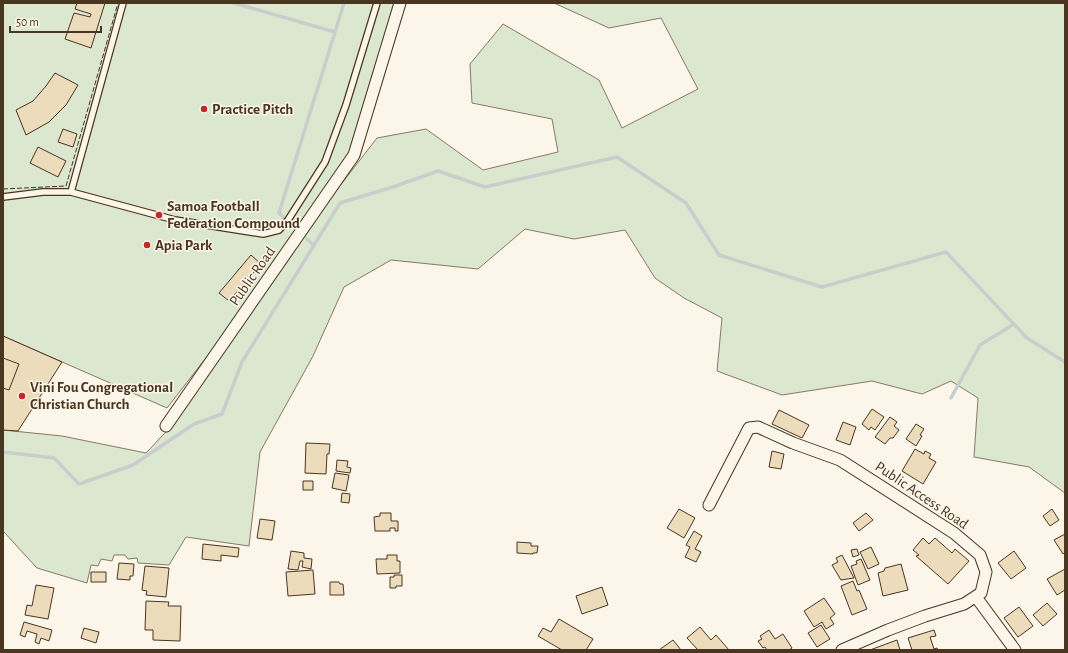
<svg xmlns="http://www.w3.org/2000/svg" width="1068" height="653" font-family="'Alegreya Sans',sans-serif">
  <style>
    .green { fill: #dce7d0; stroke: #887966 }
    .lines { fill: none; stroke-linecap: round; stroke-linejoin: round }
    .stream { stroke: #c9cecd; stroke-width: 3.5 }
    .building { fill: #ecdcbc; stroke: #4a3520 }
    .service-casing { stroke: #4a3520; stroke-width: 8 }
    .minor-casing { stroke: #4a3520; stroke-width: 13 }
    .service { stroke: #fbf6e9; stroke-width: 5.5 }
    .minor { stroke: #fbf6e9; stroke-width: 11 }
    .fence { stroke: #4a3520; stroke-width: 1; stroke-dasharray: 5 2; stroke-linecap: butt }
    .poi-dot { fill: #c62828; stroke: #fbf6e9; stroke-width: 1.5 }
    .labels { text-anchor: middle; stroke-width: 3; stroke-linejoin: round; paint-order: stroke }
    .poi-label { font-size: 15px; font-weight: bold; fill: #4a3520; stroke: #fbf6e9; text-anchor: start }
    .street-label { font-size: 15px; fill: #4a3520; stroke: #fbf6e9 }
  </style>
  <rect width="100%" height="100%" fill="#fbf6e9"/>
  <path class="green" d="M3,3H402L360,155L304,232L377,138L426,129L483,170L558,152L552,119L472,103L470,64L503,24L599,80L622,128L698,89L661,18L609,28L554,3H1065V493L1029,467L974,457L978,398L951,381L922,394L872,381L782,395L717,371L722,318L684,298L655,278L625,230L574,239L525,229L478,269L391,260L344,287L313,356L260,452L249,546L186,537L169,565L138,563L137,558L128,559L125,555H114L112,561L101,559L98,566L91,565L87,583L37,568L3,531V430L62,436L146,453L177,420L215,363L261,287L167,408L3,336Z"/>
  <g class="lines">
    <path class="stream" d="M234,3L335,32
      M293,226L279,213L344,3
      M307,239L314,246
      M951,398L980,345L1014,324
      M3,452L54,458L79,484L133,465L194,424L222,414L242,362L340,203L393,187L438,171L485,187L617,157L686,203L719,255L822,287L946,252L1027,338L1065,362"/>
  </g>
  <path class="building" d="M77,3H105L91,48L65,39L74,13L90,17L91,14L75,9Z
    M55,73L78,85L66,105L49,122L26,135L16,110L33,101L46,86Z
    M63,129L77,134L73,147L58,142Z
    M38,147L66,161L58,177L30,163Z
    M251,255L261,264L229,301L219,293Z
    M3,336L62,362L18,431L3,430Z
    M3,358L19,364L9,390L3,388Z
    M872,409L884,417L875,430L871,427L869,430L862,424Z
    M779,410L809,425L802,438L772,424Z
    M890,417L897,422L894,426L899,430L893,438H890L885,444L875,437Z
    M843,422L856,427L850,445L836,440Z
    M916,424L924,429L920,435L922,436L916,446L906,439Z
    M306,443L330,444L329,454H327L326,474L305,473Z
    M915,449L924,454L925,451L931,454L929,458L936,462L923,484L902,471Z
    M772,451L784,454L781,469L769,467Z
    M337,460L348,461L347,467L351,468L350,473L336,471Z
    M335,473L349,475L346,491L332,488Z
    M303,481H313V490H303Z
    M342,493L350,494L349,503L341,502Z
    M679,509L695,518L684,538L667,528Z
    M1052,509L1059,520L1050,526L1043,516Z
    M380,513H391V521H398V531H395V528H390V531H375L374,517L380,516Z
    M866,513L873,520L859,531L853,523Z
    M260,519L275,521L272,540L257,538Z
    M694,531L702,536L695,549L701,552L696,562L685,557L690,547L686,545Z
    M1065,534V552L1063,554L1054,540Z
    M923,538L929,544L935,538L952,553L955,549L969,561L948,584L916,556L919,555L913,550Z
    M517,542L531,543V546H538L537,553H533V554L517,553Z
    M203,544L239,548L238,557L221,555V561L202,559Z
    M871,547L879,564L868,569L860,552Z
    M857,549L859,555L853,557L851,550Z
    M291,551L304,553V558L312,559L311,569L302,567L303,561H300L298,570L288,569Z
    M1014,551L1026,568L1011,579L998,563Z
    M387,555H397V561H400V573L377,574L376,559H387Z
    M842,555L854,578L841,580L832,565L838,562L836,558Z
    M861,559L870,580L858,585L851,566L857,564L856,561Z
    M119,563L134,564L133,576H130V580L117,579Z
    M901,564L908,590L883,596L878,573L884,571L885,568Z
    M145,566L169,568L166,597L146,595L147,591L142,590Z
    M1065,569V590L1057,595L1047,579Z
    M313,570L315,594L288,596L286,572Z
    M91,572H106V582H91Z
    M394,575H402V586H396V588H390V577H394Z
    M853,581L857,591L859,590L867,609L852,615L841,586Z
    M330,582H339L340,584H343L344,595H330Z
    M36,585L54,588L48,619L25,615L27,605L32,606Z
    M602,587L608,605L582,614L576,596Z
    M824,598L835,614L830,618L834,624L826,629L822,622L814,627L804,611Z
    M146,601L169,602L168,606H181L180,641L153,640V630H145Z
    M1047,603L1057,614L1043,626L1033,615Z
    M1019,607L1033,626L1018,637L1004,618Z
    M559,619L593,639L586,650H562L538,636L543,628L551,632Z
    M24,622L52,630L49,641L41,638L39,644L35,642L37,634L27,631L25,637L20,635Z
    M821,625L830,639L817,647L808,633Z
    M700,627L711,640L716,635L729,650H698L687,638Z
    M84,628L99,632L96,643L81,638Z
    M769,630L775,639L783,634L792,648L789,650H767L765,647L763,648L758,641L762,639L760,636Z
    M934,630L936,636L930,637L934,649L937,648L938,650H912L908,638Z
    M673,640L681,650H659Z
    M897,640L900,650H870Z"/>
  <g class="lines">
    <defs>
      <path id="service" d="M71,192L123,3
        M3,197L43,192H71L175,220L263,234L279,230L288,220L325,162L346,105L377,3"/>
      <path id="minor" d="M166,426L354,155L400,3
        M709,505L749,428L758,427L793,443L840,460L954,533L980,555L986,572L981,593L964,604L925,616L888,630L842,650
        M976,597L1015,650"/>
    </defs>
    <use href="#service" class="service-casing"/>
    <use href="#minor" class="minor-casing"/>
    <use href="#service" class="service"/>
    <use href="#minor" class="minor"/>
    <path class="fence" d="M3,189L66,186L118,3"/>
  </g>
  <g class="poi-dot">
    <circle cx="204" cy="109" r="4"/>
    <circle cx="159" cy="215" r="4"/>
    <circle cx="147" cy="245" r="4"/>
    <circle cx="22" cy="396" r="4"/>
  </g>
  <g class="labels">
    <g class="poi-label">
      <text x="212" y="114">Practice Pitch</text>
      <text x="167" y="211">Samoa Football<tspan x="167" dy="17">Federation Compound</tspan></text>
      <text x="155" y="250">Apia Park</text>
      <text x="30" y="392">Vini Fou Congregational<tspan x="30" dy="17">Christian Church</tspan></text>
    </g>
    <g class="street-label">
      <text transform="translate(252 276) rotate(-55)" y="5">Public Road</text>
      <text transform="translate(922 495) rotate(34)" y="5">Public Access Road</text>
    </g>
  </g>
  <rect width="1068" height="653" fill="none" stroke="#4a3520" stroke-width="8"/>
  <path d="M10 26v6h91v-6" fill="none" stroke="#4a3520" stroke-width="2"/>
  <text x="16" y="26" font-size="12" fill="#4a3520" stroke="#fbf6e9" stroke-width="3" paint-order="stroke">50 m</text>
</svg>
